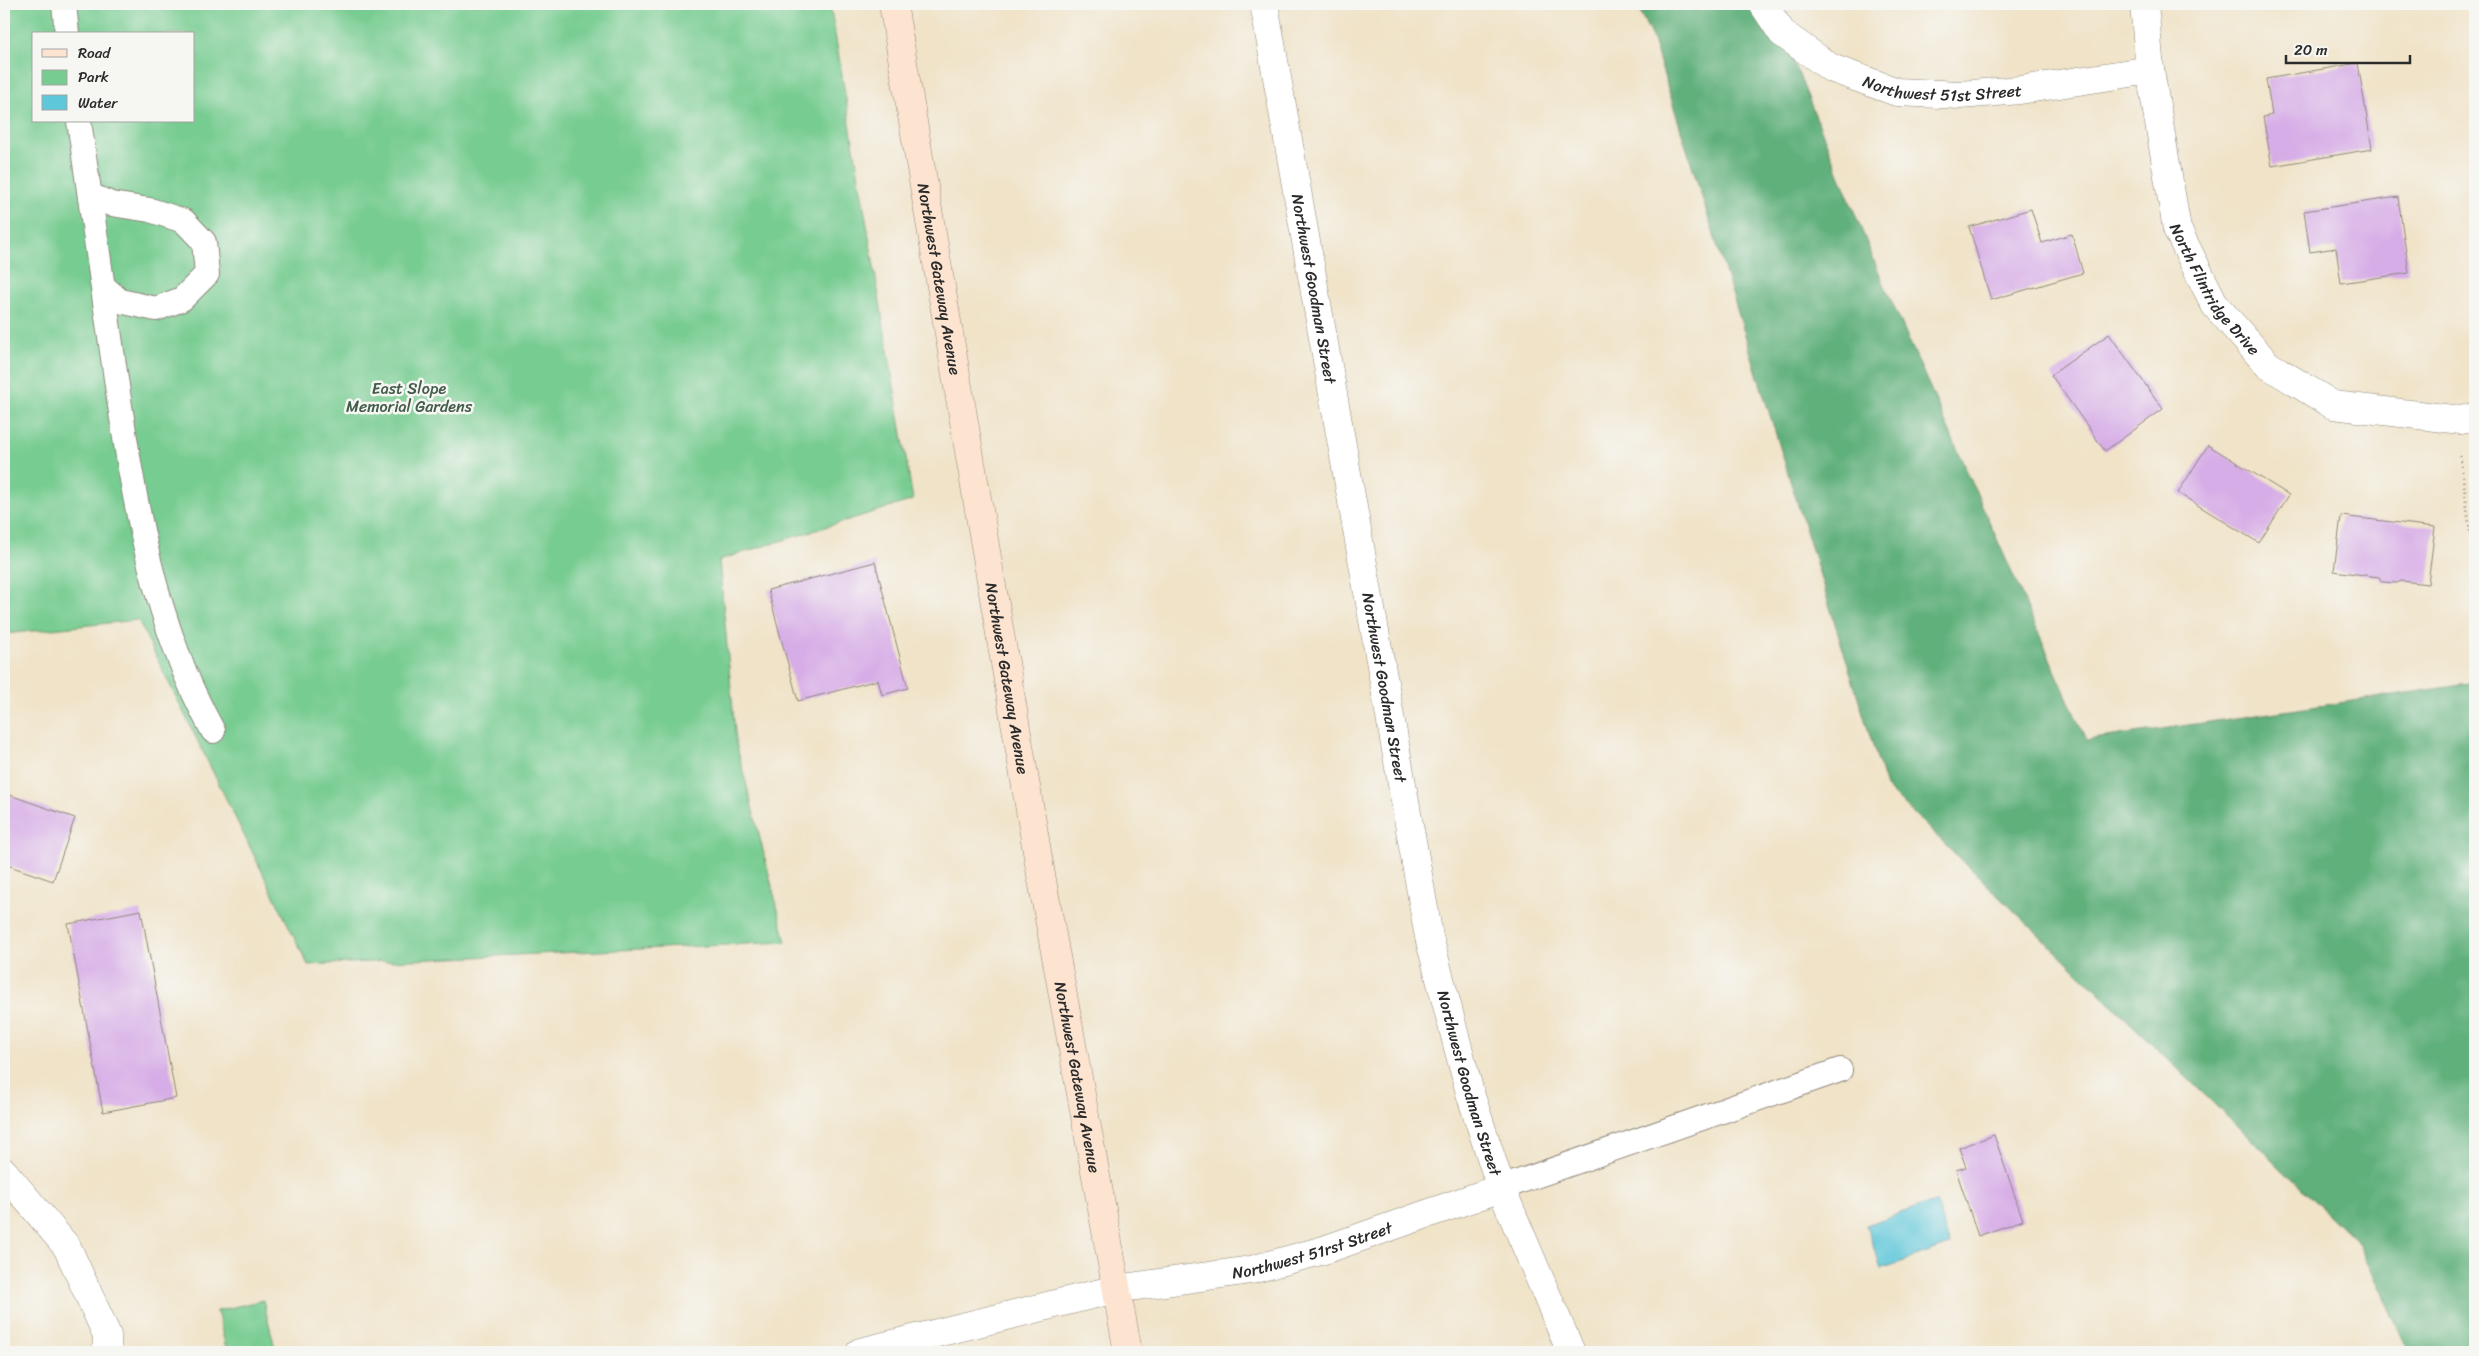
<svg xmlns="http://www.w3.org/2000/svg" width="2479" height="1356" font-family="Sriracha,sans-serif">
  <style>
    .green { fill: #77cc91; stroke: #517c5e; fill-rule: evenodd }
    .forest { fill: #61b07b; stroke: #466e53 }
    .water { fill: #5ec7da; stroke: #447982 }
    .building { fill: #d7ade7 }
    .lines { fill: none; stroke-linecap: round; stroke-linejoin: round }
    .service-casing { stroke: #8e877a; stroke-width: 26 }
    .minor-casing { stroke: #8e877a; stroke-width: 29 }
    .secondary-casing { stroke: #8e877a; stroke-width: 29 }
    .path { stroke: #8e877a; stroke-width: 3; stroke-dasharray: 1 4; stroke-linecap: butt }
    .service { stroke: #fff; stroke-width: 24 }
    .minor { stroke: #fff; stroke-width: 28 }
    .secondary { stroke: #fde4d0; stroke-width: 28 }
    .labels { text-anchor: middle; stroke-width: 5; stroke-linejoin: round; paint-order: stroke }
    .street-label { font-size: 16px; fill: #2b2b2b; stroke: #f6f6f2 }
    .park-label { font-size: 16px; fill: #425b4a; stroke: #f6f6f2 }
  </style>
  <rect width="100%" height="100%" fill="#f6f6f2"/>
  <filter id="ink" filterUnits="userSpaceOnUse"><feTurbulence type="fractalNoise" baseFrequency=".02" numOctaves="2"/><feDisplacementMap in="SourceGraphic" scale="10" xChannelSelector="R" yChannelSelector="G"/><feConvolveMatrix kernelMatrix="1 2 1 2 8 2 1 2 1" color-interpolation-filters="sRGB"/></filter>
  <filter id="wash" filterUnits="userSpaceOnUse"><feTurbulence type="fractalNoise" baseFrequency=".0096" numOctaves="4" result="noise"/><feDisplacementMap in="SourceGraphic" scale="20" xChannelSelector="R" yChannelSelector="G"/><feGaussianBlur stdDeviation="1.12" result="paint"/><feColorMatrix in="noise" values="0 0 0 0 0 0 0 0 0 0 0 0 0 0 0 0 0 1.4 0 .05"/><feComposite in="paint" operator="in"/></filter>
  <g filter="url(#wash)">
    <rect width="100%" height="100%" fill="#f0e3c8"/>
    <path class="green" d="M4,4H830L913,500L719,560L736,743L786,942L308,965L138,620L4,634ZM34,34H194V121H34Z
      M263,1300L276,1352H227L217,1311Z"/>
    <path class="forest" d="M1636,4H1773L1782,33L1877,268L2086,740L2475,683V1352H2409L2359,1244L1886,787L1652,37Z"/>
    <path class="water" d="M1935,1201L1950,1245L1881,1269L1866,1225Z"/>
    <g id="blocks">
      <path class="building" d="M2247,4H2272V5L2248,8Z
        M2358,63L2372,149L2272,166L2263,117L2272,115L2266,79Z
        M2398,197L2409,273L2341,283L2336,248L2310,252L2304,211Z
        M2031,209L2042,243L2072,234L2083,273L1991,300L1969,227Z
        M2109,334L2163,409L2105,451L2051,375Z
        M2208,445L2289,495L2259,543L2178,493Z
        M2341,516L2435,527L2428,584L2401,581L2397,583L2382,582L2379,577L2334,571Z
        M875,562L908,688L882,695L878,680L798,701L768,590Z
        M4,793L75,818L53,881L4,864Z
        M141,910L176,1098L103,1112L68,924Z
        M1994,1135L2023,1220L1978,1236L1956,1170L1966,1167L1959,1148Z"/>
    </g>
  </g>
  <g filter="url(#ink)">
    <use href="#blocks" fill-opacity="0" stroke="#8e877a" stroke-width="1"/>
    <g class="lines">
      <defs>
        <path id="service" d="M64,4L67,34
          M79,121C92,207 104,293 116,379C134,500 153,623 213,731
          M90,195L111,204L150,210L184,221L204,242L207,274L182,299L156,309L120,301L103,286
          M1501,1188L1840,1070"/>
        <g id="minor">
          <path id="s1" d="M1264,4L1429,937L1470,1093L1501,1188L1571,1352"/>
          <path id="s2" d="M1763,4L1782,33L1831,68L1897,92L1960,95L2020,90L2150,70"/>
          <path id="s3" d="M2144,4L2150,70L2177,229L2215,305L2268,365L2333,405L2461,420L2475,417"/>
          <path d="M4,1172L67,1247L107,1335V1352"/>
          <path id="s4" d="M860,1352L1116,1289L1251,1270L1324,1250L1501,1188"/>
        </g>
        <g id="secondary">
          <path id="s5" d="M893,4L1040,869L1128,1352"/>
        </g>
      </defs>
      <use href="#service" class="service-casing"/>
      <use href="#minor" class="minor-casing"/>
      <use href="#secondary" class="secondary-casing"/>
      <path class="path" d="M2460,456L2475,567"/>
      <use href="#service" class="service"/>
      <use href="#minor" class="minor"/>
      <use href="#secondary" class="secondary"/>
    </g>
  </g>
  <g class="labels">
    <g class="street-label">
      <text dy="6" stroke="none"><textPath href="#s2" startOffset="210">Northwest 51st Street</textPath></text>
      <text dy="6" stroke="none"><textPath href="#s5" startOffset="279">Northwest Gateway Avenue</textPath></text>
      <text dy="6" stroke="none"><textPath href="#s3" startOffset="299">North Flintridge Drive</textPath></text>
      <text dy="6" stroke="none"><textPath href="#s1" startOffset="289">Northwest Goodman Street</textPath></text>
      <text dy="6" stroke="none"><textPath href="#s5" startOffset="684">Northwest Gateway Avenue</textPath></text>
      <text dy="6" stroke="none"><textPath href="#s1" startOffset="694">Northwest Goodman Street</textPath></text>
      <text dy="6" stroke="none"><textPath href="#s5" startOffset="1089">Northwest Gateway Avenue</textPath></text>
      <text dy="6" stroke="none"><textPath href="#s1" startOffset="1099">Northwest Goodman Street</textPath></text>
      <text dy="6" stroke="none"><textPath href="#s4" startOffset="464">Northwest 51rst Street</textPath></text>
    </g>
    <g class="park-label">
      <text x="409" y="394">East Slope<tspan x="409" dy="18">Memorial Gardens</tspan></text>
    </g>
  </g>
  <rect width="2479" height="1356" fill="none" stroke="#f6f6f2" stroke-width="20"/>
  <rect x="32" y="32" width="162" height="90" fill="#f6f6f2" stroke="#a5a5a2"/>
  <rect x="42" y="49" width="25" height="8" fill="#fde4d0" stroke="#a5a5a2"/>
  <text x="78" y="58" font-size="15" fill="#2b2b2b">Road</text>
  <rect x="42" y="70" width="25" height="15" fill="#77cc91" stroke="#a5a5a2"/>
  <text x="78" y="82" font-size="15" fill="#2b2b2b">Park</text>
  <rect x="42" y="95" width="25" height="15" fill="#5ec7da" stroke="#a5a5a2"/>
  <text x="78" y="108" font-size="15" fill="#2b2b2b">Water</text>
  <path d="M2286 55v8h124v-8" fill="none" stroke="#2b2b2b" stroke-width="2.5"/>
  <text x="2294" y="55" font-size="15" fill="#2b2b2b" stroke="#f6f6f2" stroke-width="4" paint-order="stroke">20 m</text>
</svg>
